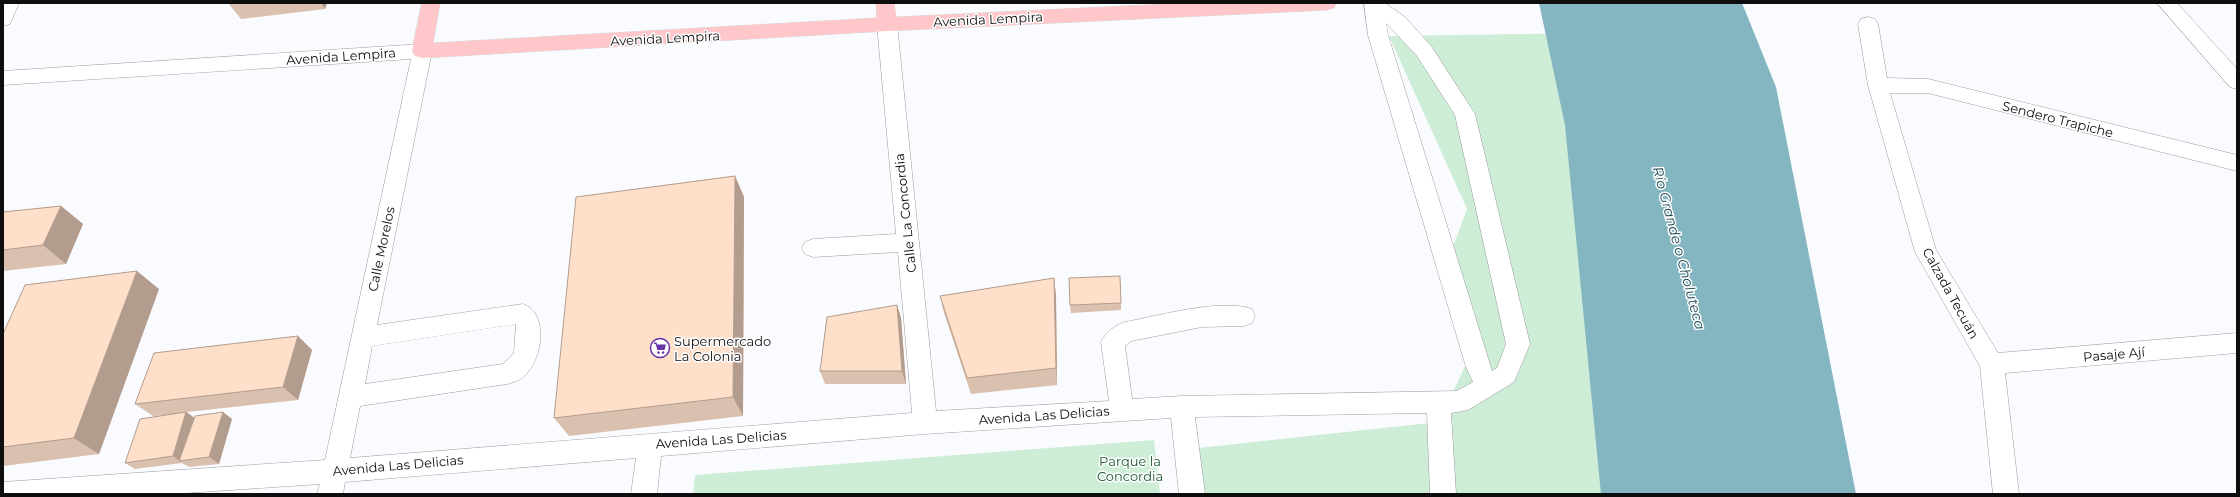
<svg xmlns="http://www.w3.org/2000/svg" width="2240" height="497" font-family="Montserrat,sans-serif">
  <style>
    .green { fill: #ceedd6 }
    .water { fill: #84b6c2 }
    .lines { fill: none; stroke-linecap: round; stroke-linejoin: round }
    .minor-casing { stroke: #9a9b9e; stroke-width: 1 }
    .major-casing { stroke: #d8d8d9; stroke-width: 1 }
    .minor { fill: #fff; fill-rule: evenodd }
    .major { fill: #ffc7c9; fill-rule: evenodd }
    .wall { fill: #dac0ae }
    .shaded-wall { fill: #b29c8d }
    .building { fill: #fedfca; stroke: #b29c8d }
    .labels { text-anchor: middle; stroke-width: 3; stroke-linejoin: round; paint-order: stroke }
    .street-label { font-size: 13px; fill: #0e0e0f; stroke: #fff }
    .poi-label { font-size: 13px; fill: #0e0e0f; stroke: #fff; text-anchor: start }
    .park-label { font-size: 13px; fill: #185431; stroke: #fff }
    .water-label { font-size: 14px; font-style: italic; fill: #1b4952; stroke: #fff }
  </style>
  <rect width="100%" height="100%" fill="#fafbfe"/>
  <path class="green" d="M1604,33L1670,494H1196L1189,449L1439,422L1466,364L1446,265L1467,209L1389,36Z
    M1154,440L1160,494H693L695,475Z"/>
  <path class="water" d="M1539,3H1742L1776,87L1856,494H1601L1565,125Z"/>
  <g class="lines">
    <defs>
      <path id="minor" d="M3,3H19L10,24L3,26Z
        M1364,3H1385L1405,17L1431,46L1475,114L1530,344L1514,382L1468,410L1451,413L1456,494H1430L1427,413L1195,417L1205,494H1179L1171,418L925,434L661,456L657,494H631L636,458L345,482L343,494H317L320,484L171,494H3V482L325,460L411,59L3,85V71L422,44L429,46L432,51L377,325L523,304C548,313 543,354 528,372C523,379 515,382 507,384L360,406L350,458L912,413L898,252L813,257L805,254L802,248L805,242L813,239L896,234L877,24L880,19L887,17L894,19L897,24L936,411L1109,401L1101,342C1106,332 1114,326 1125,322C1159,316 1220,298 1252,309L1255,316L1252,323L1244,326L1202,327L1131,341L1125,346L1132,399L1182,396L1457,391L1473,382L1466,367L1368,35ZM1386,23L1417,56L1455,115L1506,344L1497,368L1492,371L1388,35ZM516,324L514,353L503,364L365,384L372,346Z
        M2157,3H2177L2237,69V89L2230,87Z
        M1868,17L1875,19L1878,24L1887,78L1928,79L2237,155V171L1928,93H1890L1936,250L1998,353L2237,333V353L2005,373L2019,494H1993L1980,366L1915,252L1868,85L1858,24L1861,19Z"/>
      <path id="major" d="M422,3H440L433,43L877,18L876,3H894L896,17L1187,3H1336L1334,8L1327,10L887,31L422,58L415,56L412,51Z"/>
    </defs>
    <use href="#minor" class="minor-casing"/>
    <use href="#major" class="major-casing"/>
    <use href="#minor" class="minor"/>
    <use href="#major" class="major"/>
  </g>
  <path class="wall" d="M228,3H327L325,9L241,19Z
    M921,3H946L921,4Z
    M735,176L744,197L743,416L569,436L554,418Z
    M61,206L83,224L66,264L3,271V212Z
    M1054,278L1056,296L1057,385L971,394L944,313L940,296Z
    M159,289L99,454L3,466V334Z
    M1121,303V310L1071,313L1070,305Z
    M897,305L901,318L906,384H825L820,371Z
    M298,336L312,350L298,400L187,412L194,418L232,419L219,464L189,467L182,463L135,469L125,463L167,415L153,416L135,404Z"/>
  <path class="shaded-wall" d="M321,3H327L325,9Z
    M735,176L744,197L743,416L733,397Z
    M61,206L83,224L66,264L43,245Z
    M137,271L159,289L99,454L74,438Z
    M1054,278L1056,296L1057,385L1056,368Z
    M897,305L901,318L906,384L902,371Z
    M298,336L312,350L298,400L283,387Z
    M186,412L196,419L180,461L173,456Z
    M223,412L232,419L219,464L209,457Z"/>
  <path class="building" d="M735,176L733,397L554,418L576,197Z
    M61,206L43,245L3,250V212Z
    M137,271L74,438L3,447V334L25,285Z
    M1120,276L1121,303L1070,305L1069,278Z
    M1054,278L1056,368L967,378L940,296Z
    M897,305L902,371H820L827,317Z
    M298,336L283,387L135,404L154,353Z
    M186,412L173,456L125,463L140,419Z
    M223,412L209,457L179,461L195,416Z"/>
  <defs>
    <symbol id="supermarket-ring" viewBox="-11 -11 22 22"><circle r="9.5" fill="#fff" stroke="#6832a8" stroke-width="1.5"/><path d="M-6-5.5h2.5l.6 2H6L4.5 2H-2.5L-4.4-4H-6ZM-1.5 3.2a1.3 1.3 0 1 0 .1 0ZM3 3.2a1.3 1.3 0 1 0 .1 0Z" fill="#6832a8"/></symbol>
  </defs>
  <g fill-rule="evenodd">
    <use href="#supermarket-ring" x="649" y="337" width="22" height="22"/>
  </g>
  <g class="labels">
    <g class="street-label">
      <text transform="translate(988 19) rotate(-3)" y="5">Avenida Lempira</text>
      <text transform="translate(665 38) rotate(-3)" y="5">Avenida Lempira</text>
      <text transform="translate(341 56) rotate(-4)" y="5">Avenida Lempira</text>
      <text transform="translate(2058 119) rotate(14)" y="5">Sendero Trapiche</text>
      <text transform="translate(905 213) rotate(-96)" y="5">Calle La Concordia</text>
      <text transform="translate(381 249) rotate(-78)" y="5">Calle Morelos</text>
      <text transform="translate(1951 293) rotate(61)" y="5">Calzada Tecuán</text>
      <text transform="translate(2114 354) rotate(-5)" y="5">Pasaje Ají</text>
      <text transform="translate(1044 415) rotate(-4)" y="5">Avenida Las Delicias</text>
      <text transform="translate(721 439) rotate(-4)" y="5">Avenida Las Delicias</text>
      <text transform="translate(398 465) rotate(-5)" y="5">Avenida Las Delicias</text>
    </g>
    <g class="poi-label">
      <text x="674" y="346">Supermercado<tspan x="674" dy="15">La Colonia</tspan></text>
    </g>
    <g class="park-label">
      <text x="1130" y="466">Parque la<tspan x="1130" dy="15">Concordia</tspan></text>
    </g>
    <g class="water-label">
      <text transform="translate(1679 248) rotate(75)" y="5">Río Grande o Choluteca</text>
    </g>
  </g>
  <rect width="2240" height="497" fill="none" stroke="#0e0e0f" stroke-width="8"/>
</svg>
